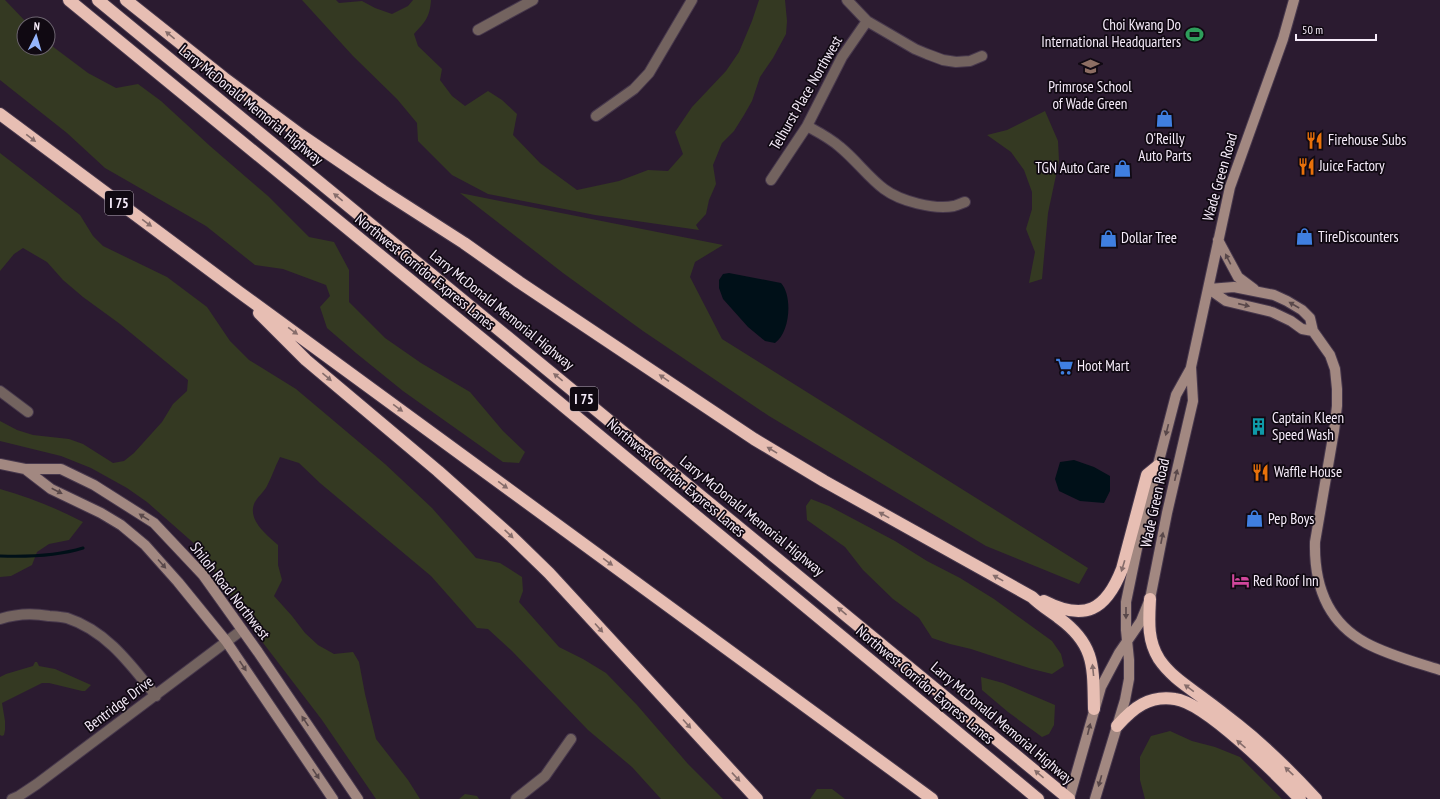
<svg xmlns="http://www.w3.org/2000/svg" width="1440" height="799" font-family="'PT Sans Narrow',sans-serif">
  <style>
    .green { fill: #343922 }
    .water { fill: #001018 }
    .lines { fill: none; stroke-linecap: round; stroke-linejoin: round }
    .stream { stroke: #001018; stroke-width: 3 }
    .street-casing { stroke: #47384c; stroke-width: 12 }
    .secondary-casing { stroke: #47384c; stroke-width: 12 }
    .highway-casing { stroke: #47384c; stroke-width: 14 }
    .street { stroke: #73635f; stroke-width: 10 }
    .secondary { stroke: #a28881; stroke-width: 10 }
    .highway { stroke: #e7beb3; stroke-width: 12 }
    .oneway { fill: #866d6b }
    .oneway2 { fill: #59484a }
    .labels { text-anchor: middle; stroke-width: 3.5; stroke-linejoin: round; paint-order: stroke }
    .shield { fill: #100912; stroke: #b1a8b4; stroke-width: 1 }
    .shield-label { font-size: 14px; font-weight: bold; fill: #f6ecfa }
    .poi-label { font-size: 15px; fill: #f6ecfa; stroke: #100912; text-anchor: start }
    .street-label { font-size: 15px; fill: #f6ecfa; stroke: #100912 }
  </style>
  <rect width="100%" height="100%" fill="#2b1b30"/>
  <path class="green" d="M0,0H5L28,24H24V48H48V43L88,73L116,88L138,84L161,101L210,146L268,196L309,237L334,242L349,270V302L385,338L421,363L470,392L503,431L525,452L519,463L503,462L403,391L356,353L327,328L320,307L330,296L326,285L283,269L255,265L206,226L105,168L67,133L0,80Z
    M302,0H336L339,3L362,1L375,8L392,14L408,6L413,0H431C430,17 425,22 414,34L418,46L442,69L440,80L452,96L465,106L488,91L502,100L517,114L513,135L540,163L577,190L619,181L648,170L668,171L683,154L675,132L692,107L726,71L739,52L752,21L759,0H785L787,21L786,34L773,58L760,77L752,101L744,115L734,131L722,143L713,165L716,184L709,200L706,214L696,225L699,230L595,215L488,194L452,175L418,141L417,123L397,99L353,56Z
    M1045,111L1058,141L1059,161L1048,213L1042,279L1029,283L1035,252L1026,229L1032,209V192L1024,170L1011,152L987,135L1007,130Z
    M0,153L80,215L93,236L103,246L167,277L207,307L230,341L249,360L296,389L385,464L432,508L476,558L500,563L522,577L523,591L519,602L559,647L583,659L606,673L637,705L688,764L723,799H661L632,767L588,730L512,651L488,629L477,628L431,576L320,483L299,463L280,457C275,467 272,476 267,486C264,492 257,497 254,504C248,521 267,535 278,545V565L282,580L274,596L292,616L305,633L318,645L334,654L353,652L359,662L365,694L376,739L408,780L420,799H376L322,720L254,631L197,546L147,502L127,488L91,468L61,456L0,441V421L17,430L33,435L69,439L83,444L113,463L124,461L134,453L162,422L173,404L187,391L188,380L120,324L83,297L63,280L47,262L23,248L14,254L0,271Z
    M460,193L723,245L695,262L690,277L722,339L1088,568L1079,584L986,546L769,416L643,331L563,273Z
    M0,489C29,497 56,508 83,522L69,540L49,544L37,552L32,565L11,576L0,577Z
    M811,499L829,506L895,541L927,561L960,578L994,599L1052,641L1061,654L1064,666L1052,674L1032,669L971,649L950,644L932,638L919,618L893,599L863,570L845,547L807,520L806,506Z
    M35,662H37L39,666L55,669L91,685L85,691H82L49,683H42L2,703L5,721V730L4,735L2,736L0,735V677L6,674L33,666Z
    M981,677L1003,683L1055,705L1054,725L1049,734L1042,737L1008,712L982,690Z
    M1170,731L1192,741L1215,747L1240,757L1282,799H1145L1140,780V757L1151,736Z
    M817,789H832L845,799H810Z
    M465,794L477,796L479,799H459Z"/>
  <path class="water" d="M729,273L781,283C793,296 790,333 775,343L765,341L748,327L723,299L719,288V280L723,274Z
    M1074,460L1094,467L1110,476V491L1104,503L1080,501L1059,491L1055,479L1060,462Z"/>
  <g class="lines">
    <path class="stream" d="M0,556C28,557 57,556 83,548"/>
    <defs>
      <path id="street" d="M847,0L867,21L915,49L927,54L943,60L956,62L970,61L982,56
        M478,30L533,0
        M596,116L634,89L649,73L692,0
        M807,126C818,132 830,138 840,147C856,160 868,177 884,189C900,201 934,210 954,206C958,205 962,203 965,202
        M771,180L807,126L842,57L867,21
        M0,391L28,412
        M0,619C15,614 33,613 49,616C55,616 61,617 67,618C107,631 131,665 156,696
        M12,799L19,796L37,784L242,630
        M516,799L545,776L571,739"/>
      <path id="secondary" d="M1218,240L1238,277L1254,289
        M1209,289L1234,287L1274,295L1287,301L1302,310L1310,318L1313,331L1330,355L1335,369L1337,389V406L1334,431L1315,542C1314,584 1327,622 1366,643C1388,655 1415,662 1440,670
        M1209,289L1226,301L1272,312L1291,321L1302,329L1313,331
        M0,464L25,469H61L94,485L154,523L203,575L258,652L358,799
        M25,469L51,489L101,513L121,525L145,545L178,582L226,641L333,799
        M1069,799L1101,687L1119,653L1141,621L1150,599L1167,513L1193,401L1191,367L1230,187L1283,39L1294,0
        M1095,799L1125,700L1129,679V660L1126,630V602L1140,534L1176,395L1191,368"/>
      <path id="highway" d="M69,0L526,375L1038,799
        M98,0L1069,799
        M126,0L224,78L301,135L383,191L464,243L519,282L754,439L824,481L1032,597C1040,605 1050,611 1059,618C1096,645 1093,668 1094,709
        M0,114L239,292L932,799
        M259,313L306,360L438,471L511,536L549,573L757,799
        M1150,599C1149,620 1147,640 1159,659C1171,677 1190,688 1207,701C1218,709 1228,717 1238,725C1266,747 1292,773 1316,799
        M1044,601C1085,622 1106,610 1122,569L1147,475L1158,466
        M1117,726C1133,708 1149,695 1175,699C1206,703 1277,775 1300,799"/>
    </defs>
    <use href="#street" class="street-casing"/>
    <use href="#secondary" class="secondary-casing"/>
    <use href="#highway" class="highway-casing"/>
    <use href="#street" class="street"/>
    <use href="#secondary" class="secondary"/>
    <use href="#highway" class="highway"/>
  </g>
  <defs><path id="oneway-solid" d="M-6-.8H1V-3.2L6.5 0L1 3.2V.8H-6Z"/></defs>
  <g class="oneway">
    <use href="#oneway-solid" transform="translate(170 35) rotate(-141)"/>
    <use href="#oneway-solid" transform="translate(31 138) rotate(37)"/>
    <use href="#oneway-solid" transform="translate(338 197) rotate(-141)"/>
    <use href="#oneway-solid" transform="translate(147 223) rotate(36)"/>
    <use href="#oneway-solid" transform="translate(293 331) rotate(36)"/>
    <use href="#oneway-solid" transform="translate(327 377) rotate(40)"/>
    <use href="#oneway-solid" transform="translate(558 377) rotate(-141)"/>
    <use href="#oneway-solid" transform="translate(664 378) rotate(-146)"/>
    <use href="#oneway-solid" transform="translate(398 408) rotate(36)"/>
    <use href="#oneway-solid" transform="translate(772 450) rotate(-149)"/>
    <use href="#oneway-solid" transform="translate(503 485) rotate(36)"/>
    <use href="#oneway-solid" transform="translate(884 515) rotate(-151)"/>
    <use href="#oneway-solid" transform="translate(509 534) rotate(43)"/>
    <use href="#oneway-solid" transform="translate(608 562) rotate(36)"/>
    <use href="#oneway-solid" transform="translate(1123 566) rotate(107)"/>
    <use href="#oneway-solid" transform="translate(998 578) rotate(-151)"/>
    <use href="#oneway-solid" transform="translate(842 611) rotate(-140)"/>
    <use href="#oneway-solid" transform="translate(599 628) rotate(48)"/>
    <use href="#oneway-solid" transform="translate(1093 670) rotate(-96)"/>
    <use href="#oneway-solid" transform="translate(1189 688) rotate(-144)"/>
    <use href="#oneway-solid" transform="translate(687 724) rotate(48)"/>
    <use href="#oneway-solid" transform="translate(1241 744) rotate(-139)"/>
    <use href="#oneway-solid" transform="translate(1289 771) rotate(-137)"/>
    <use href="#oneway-solid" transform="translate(1039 774) rotate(-140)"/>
    <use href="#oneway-solid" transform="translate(736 777) rotate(47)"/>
  </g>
  <g class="oneway2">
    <use href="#oneway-solid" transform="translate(1228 259) rotate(-117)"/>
    <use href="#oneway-solid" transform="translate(1244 305) rotate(13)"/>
    <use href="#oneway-solid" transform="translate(1294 305) rotate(-150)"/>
    <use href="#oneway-solid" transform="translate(1167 430) rotate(104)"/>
    <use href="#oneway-solid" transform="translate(1176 475) rotate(-77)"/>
    <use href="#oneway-solid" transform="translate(57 491) rotate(27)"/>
    <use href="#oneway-solid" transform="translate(144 517) rotate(-148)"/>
    <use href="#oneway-solid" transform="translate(1162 538) rotate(-79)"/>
    <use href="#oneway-solid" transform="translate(162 564) rotate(48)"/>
    <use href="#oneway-solid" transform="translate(1126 613) rotate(90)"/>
    <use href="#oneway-solid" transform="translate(243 666) rotate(56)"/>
    <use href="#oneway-solid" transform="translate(305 721) rotate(-124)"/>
    <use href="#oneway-solid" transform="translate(1089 729) rotate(-76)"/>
    <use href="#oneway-solid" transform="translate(316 774) rotate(56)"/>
    <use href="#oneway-solid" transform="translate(1100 781) rotate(106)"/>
  </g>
  <defs>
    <symbol id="stadium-bare" viewBox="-9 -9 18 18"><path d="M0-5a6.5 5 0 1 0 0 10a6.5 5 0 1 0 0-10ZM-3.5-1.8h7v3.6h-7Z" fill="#2e9e5b" stroke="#100912" stroke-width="2.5" paint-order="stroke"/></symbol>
    <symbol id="school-bare" viewBox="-9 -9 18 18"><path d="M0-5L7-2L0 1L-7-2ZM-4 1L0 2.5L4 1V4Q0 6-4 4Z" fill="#8d6e63" stroke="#100912" stroke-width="2.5" paint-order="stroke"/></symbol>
    <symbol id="shop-bare" viewBox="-9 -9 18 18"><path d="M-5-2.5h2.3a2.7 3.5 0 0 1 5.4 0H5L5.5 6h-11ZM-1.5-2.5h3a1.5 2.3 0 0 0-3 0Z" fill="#3f7fe0" stroke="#100912" stroke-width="2.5" paint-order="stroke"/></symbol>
    <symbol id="restaurant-bare" viewBox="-9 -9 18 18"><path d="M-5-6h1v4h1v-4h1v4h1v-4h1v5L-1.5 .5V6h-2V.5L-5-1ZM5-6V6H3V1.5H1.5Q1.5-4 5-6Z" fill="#e8710a" stroke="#100912" stroke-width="2.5" paint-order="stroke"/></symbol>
    <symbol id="supermarket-bare" viewBox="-9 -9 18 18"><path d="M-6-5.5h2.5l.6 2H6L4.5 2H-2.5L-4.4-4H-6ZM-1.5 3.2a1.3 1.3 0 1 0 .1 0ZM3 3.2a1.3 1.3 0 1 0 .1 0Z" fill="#3f7fe0" stroke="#100912" stroke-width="2.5" paint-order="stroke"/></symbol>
    <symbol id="building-bare" viewBox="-9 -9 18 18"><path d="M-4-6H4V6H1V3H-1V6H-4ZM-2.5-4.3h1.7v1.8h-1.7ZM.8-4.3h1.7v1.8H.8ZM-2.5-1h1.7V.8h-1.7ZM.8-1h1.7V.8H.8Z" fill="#0f9aa8" stroke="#100912" stroke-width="2.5" paint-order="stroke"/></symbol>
    <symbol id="hotel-bare" viewBox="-9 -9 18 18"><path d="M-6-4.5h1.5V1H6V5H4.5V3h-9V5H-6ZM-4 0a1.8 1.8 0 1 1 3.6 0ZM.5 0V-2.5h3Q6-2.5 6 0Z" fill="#d1479c" stroke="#100912" stroke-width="2.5" paint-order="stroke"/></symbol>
  </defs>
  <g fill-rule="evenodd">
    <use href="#stadium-bare" x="1182" y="22" width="25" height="25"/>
    <use href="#school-bare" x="1078" y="54" width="25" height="25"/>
    <use href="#shop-bare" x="1152" y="106" width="25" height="25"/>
    <use href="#restaurant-bare" x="1302" y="128" width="25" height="25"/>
    <use href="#restaurant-bare" x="1294" y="154" width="25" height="25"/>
    <use href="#shop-bare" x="1110" y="156" width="25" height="25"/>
    <use href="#shop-bare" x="1292" y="224" width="25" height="25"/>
    <use href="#shop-bare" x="1096" y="226" width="25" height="25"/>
    <use href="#supermarket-bare" x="1052" y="354" width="25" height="25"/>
    <use href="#building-bare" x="1246" y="414" width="25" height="25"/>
    <use href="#restaurant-bare" x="1248" y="460" width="25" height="25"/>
    <use href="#shop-bare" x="1242" y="506" width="25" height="25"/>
    <use href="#hotel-bare" x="1228" y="568" width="25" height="25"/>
  </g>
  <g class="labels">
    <g class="shield">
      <rect x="105" y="191" width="28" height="24" rx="3"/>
      <rect x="570" y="387" width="28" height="24" rx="3"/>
    </g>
    <g class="shield-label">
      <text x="119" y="208">I 75</text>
      <text x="584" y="404">I 75</text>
    </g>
    <g class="poi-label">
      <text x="1181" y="30" text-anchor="end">Choi Kwang Do<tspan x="1181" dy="17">International Headquarters</tspan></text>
      <text x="1090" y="92" text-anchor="middle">Primrose School<tspan x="1090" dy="17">of Wade Green</tspan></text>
      <text x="1165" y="144" text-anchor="middle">O'Reilly<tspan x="1165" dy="17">Auto Parts</tspan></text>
      <text x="1328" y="145">Firehouse Subs</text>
      <text x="1319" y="171">Juice Factory</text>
      <text x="1110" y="173" text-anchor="end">TGN Auto Care</text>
      <text x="1318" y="242">TireDiscounters</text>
      <text x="1121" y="243">Dollar Tree</text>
      <text x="1077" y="371">Hoot Mart</text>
      <text x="1272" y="423">Captain Kleen<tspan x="1272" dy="17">Speed Wash</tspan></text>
      <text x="1274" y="477">Waffle House</text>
      <text x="1268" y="524">Pep Boys</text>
      <text x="1253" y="586">Red Roof Inn</text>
    </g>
    <g class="street-label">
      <text transform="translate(806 93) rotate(-60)" y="5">Telhurst Place Northwest</text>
      <text transform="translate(251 105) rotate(39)" y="5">Larry McDonald Memorial Highway</text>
      <text transform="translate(1220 177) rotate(-74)" y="5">Wade Green Road</text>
      <text transform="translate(425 272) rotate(39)" y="5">Northwest Corridor Express Lanes</text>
      <text transform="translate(502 310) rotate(39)" y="5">Larry McDonald Memorial Highway</text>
      <text transform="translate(676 478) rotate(40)" y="5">Northwest Corridor Express Lanes</text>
      <text transform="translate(1155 503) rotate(-78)" y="5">Wade Green Road</text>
      <text transform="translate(752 516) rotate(39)" y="5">Larry McDonald Memorial Highway</text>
      <text transform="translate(230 591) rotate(52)" y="5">Shiloh Road Northwest</text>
      <text transform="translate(925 685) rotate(40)" y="5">Northwest Corridor Express Lanes</text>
      <text transform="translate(119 704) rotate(-37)" y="5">Bentridge Drive</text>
      <text transform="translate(1002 723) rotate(40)" y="5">Larry McDonald Memorial Highway</text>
    </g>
  </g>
  <g transform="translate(36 36) rotate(5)"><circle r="19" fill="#100912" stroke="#6c646f"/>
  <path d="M0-3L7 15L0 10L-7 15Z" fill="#95b6fd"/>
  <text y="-6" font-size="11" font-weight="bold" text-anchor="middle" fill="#f6ecfa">N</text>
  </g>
  <path d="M1296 34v6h80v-6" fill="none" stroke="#f6ecfa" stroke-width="2"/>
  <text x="1302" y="34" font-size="12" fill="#f6ecfa" stroke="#100912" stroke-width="3" paint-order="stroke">50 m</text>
</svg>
